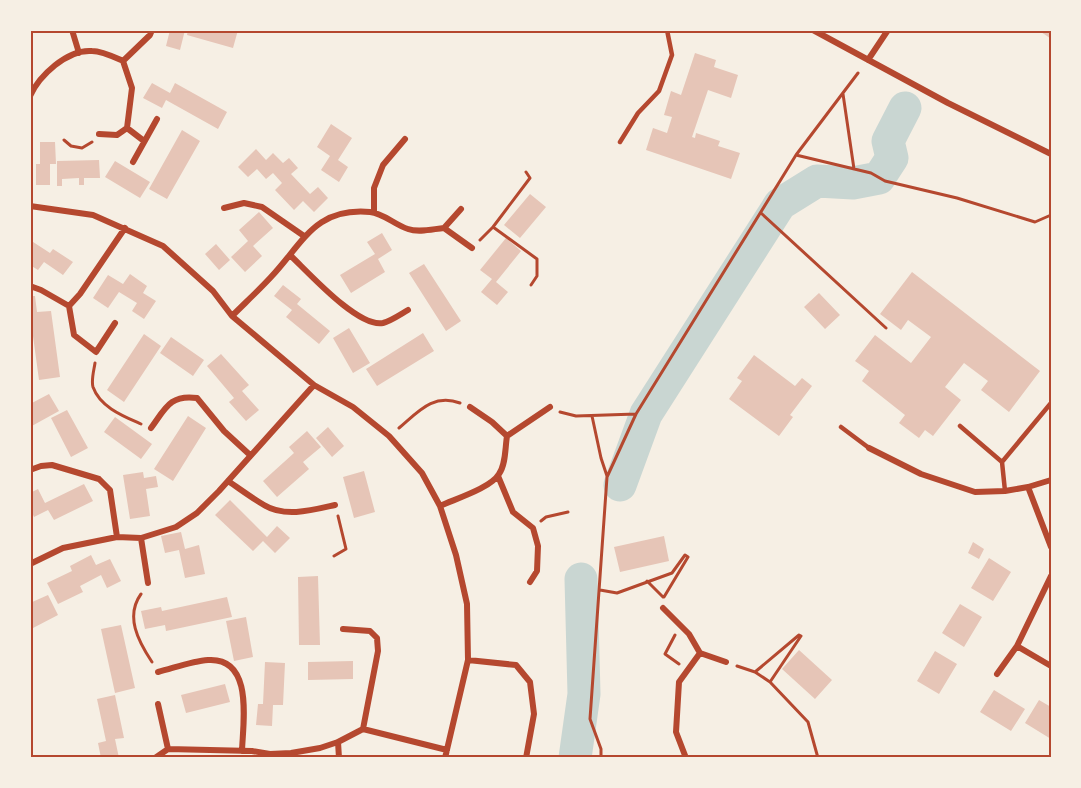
<svg xmlns="http://www.w3.org/2000/svg" width="1081" height="788" font-family="'Fira Sans',sans-serif">
  <style>
    .lines { fill: none; stroke-linecap: round; stroke-linejoin: round }
    .river { stroke: #c9d6d2; stroke-width: 33 }
    .building { fill: #e6c5b7 }
    .path { stroke: #b5482f; stroke-width: 3 }
    .service { stroke: #b5482f; stroke-width: 4.5 }
    .minor { stroke: #b5482f; stroke-width: 6 }
    .neatline { fill: none; stroke: #b5482f; stroke-width: 2 }
  </style>
  <rect width="100%" height="100%" fill="#f6efe4"/>
  <g class="lines">
    <path class="river" d="M620,485L646,414L780,204L817,181L853,183L879,178L892,158L888,141L905,108
      M575,758L584,694L581,579"/>
  </g>
  <path class="building" d="M170,30H185L180,50L166,46Z
    M188,30H238L233,48L187,35Z
    M1038,30H1051V39L1047,36Z
    M695,53L716,60L714,67L738,75L731,98L708,90L692,137L695,138L696,133L720,141L718,146L740,153L731,179L646,150L653,128L667,133L672,117L664,115L671,91L681,95Z
    M152,83L170,93L175,83L227,112L218,129L166,100L162,108L143,98Z
    M331,124L352,138L338,160L348,167L339,182L321,170L330,156L317,147Z
    M182,130L200,141L167,199L149,189Z
    M40,142H55L56,164H50V185H36V164H40Z
    M256,149L266,160L273,153L283,163L289,158L298,168L291,174L310,194L318,187L328,198L314,212L303,201L294,210L275,190L282,183L273,173L266,179L257,169L248,177L238,167Z
    M99,160L100,178H84V185H79V178L62,179V186H57V161Z
    M115,161L150,182L140,198L105,177Z
    M530,194L546,207L520,238L504,225Z
    M259,212L273,228L253,246L262,256L245,272L231,257L248,241L239,230Z
    M382,233L392,250L378,259L385,272L351,293L340,275L375,254L367,242Z
    M506,238L521,251L496,282L508,292L497,305L481,292L492,279L480,270Z
    M30,240L50,253L53,249L73,262L63,275L44,262L38,270L30,265Z
    M216,244L230,260L219,270L205,254Z
    M424,264L461,321L446,331L409,273Z
    M912,272L1040,371L1009,412L981,390L988,381L964,363L945,387L961,400L933,436L925,430L919,438L899,423L905,415L862,381L869,371L855,361L875,335L911,363L931,337L908,320L901,330L880,314Z
    M130,274L147,286L143,293L156,301L144,319L132,311L137,303L119,292L108,308L93,298L108,275L123,284Z
    M283,285L301,299L297,304L330,331L319,344L286,317L292,310L274,296Z
    M819,293L840,315L825,329L804,307Z
    M30,296H35L37,312L51,311L60,377L39,380L33,336H30V324L32,323Z
    M349,328L370,363L353,373L333,338Z
    M423,333L434,351L377,386L366,369Z
    M144,334L161,346L124,402L107,390Z
    M171,337L204,360L193,376L160,353Z
    M221,354L249,385L242,391L259,410L246,421L229,402L234,398L207,366Z
    M754,355L795,386L802,378L812,386L790,415L793,417L779,436L729,399L742,381L737,378Z
    M49,394L59,411L30,427V404Z
    M67,410L88,448L71,457L51,418Z
    M188,416L206,428L173,481L154,469Z
    M115,417L152,444L141,459L104,432Z
    M328,427L344,446L332,457L316,438Z
    M307,431L321,447L303,462L309,469L277,497L263,481L294,453L289,447Z
    M364,471L375,512L354,518L343,477Z
    M143,472L144,478L156,476L158,487L146,489L150,516L130,519L123,475Z
    M84,484L93,501L54,520L48,510L34,517L30,508V493L38,489L45,503Z
    M230,500L267,537L277,526L290,538L275,553L263,541L253,551L215,515Z
    M181,532L185,549L199,545L205,574L185,578L179,550L165,553L161,536Z
    M664,536L669,561L620,572L614,547Z
    M973,542L984,549L979,559L968,553Z
    M91,555L96,565L110,559L121,581L107,588L101,575L80,586L83,592L58,604L47,583L72,571L70,566Z
    M989,558L1011,572L993,601L971,588Z
    M318,576L320,645H299L298,577Z
    M48,595L58,615L33,628L30,620V603Z
    M227,597L232,617L166,631L165,625L145,629L141,611L161,607L162,611Z
    M960,604L982,617L964,647L942,633Z
    M246,617L253,657L234,661L226,621Z
    M121,625L135,688L115,693L101,629Z
    M799,650L832,680L815,699L782,669Z
    M935,651L957,664L939,694L917,681Z
    M353,661V679L308,680V662Z
    M265,662L285,663L283,705H273L272,726L256,725L258,704H263Z
    M225,684L230,702L186,713L181,695Z
    M994,690L1025,709L1011,731L980,712Z
    M115,695L124,738L115,739L119,758H101L98,743L106,741L97,699Z
    M1039,700L1051,707V739L1025,723Z"/>
  <g class="lines">
    <path class="path" d="M843,94L854,169
      M64,140L71,146L82,148L92,142
      M796,155L858,73
      M761,213L886,328
      M493,227L537,259V276L531,285
      M480,240L493,227L530,178L526,172
      M95,363C94,370 91,380 93,387C100,407 123,416 141,424
      M560,412L576,416L636,414
      M592,416L601,458L607,476
      M399,428C418,412 433,393 460,403
      M541,521L546,517L568,512
      M334,556L346,549L338,516
      M647,581L663,597
      M600,590L617,593L672,573L685,555L688,557L664,597
      M141,594C125,616 138,641 152,662
      M675,635L665,654L679,664
      M737,666L755,672L799,635L801,636L770,682L808,722L818,758
      M755,672L770,682
      M601,758V749L590,719L607,477L636,414L796,155L871,173L885,181L957,198L1035,222L1051,215"/>
    <path class="service" d="M620,142L638,113L659,91L672,55L667,30
      M960,426L1002,462
      M841,427L869,448
      M1005,491L1002,462L1051,403"/>
    <path class="minor" d="M72,30L79,53
      M813,30L948,103L1051,154
      M868,60L888,30
      M123,61L150,35L152,30
      M30,96C39,76 67,49 92,51C102,51 114,57 123,61L132,88L127,128L117,135L99,134
      M127,128L144,141
      M133,162L157,119
      M30,206L93,215L163,246L213,291L232,316L314,385L353,407L389,436L422,473L440,506L456,555L467,604L468,660L445,758
      M224,208L244,203L262,207L304,236
      M374,212V188L383,165L405,139
      M444,228L461,209
      M290,255C308,272 358,328 383,323C391,321 401,314 408,310
      M30,286L41,290L69,306L74,335L96,352L115,323
      M69,306L80,294L125,228
      M232,316C245,303 259,290 271,277C303,243 315,207 370,212C383,213 395,225 408,229C419,233 433,229 444,228L472,248
      M470,407L492,422L507,436
      M151,428C165,409 170,394 197,398L224,431L250,455
      M869,448L921,474L975,492L1005,491L1028,487L1051,480
      M30,470L41,466L52,465L99,479L110,490L117,537
      M498,476L513,512L533,528L538,546L537,571L530,582
      M228,481C240,489 252,498 264,505C285,518 313,510 335,505
      M1028,487L1051,547
      M440,506C455,499 491,488 499,474C506,464 505,448 507,436L550,407
      M141,538L148,583
      M30,564L63,548L117,537L141,538L176,527L197,513L219,491L314,385
      M663,608L689,634L700,653L726,662
      M343,629L370,631L377,638L378,651L363,729
      M1017,646L1051,666
      M468,660L516,665L530,682L534,714L526,758
      M158,672C174,668 192,661 208,660C254,657 243,722 242,751
      M997,674L1017,646L1051,576
      M158,704L168,749
      M338,742L339,758
      M155,758L168,749L252,751L270,754L291,753L320,748L338,742L363,729L447,750
      M686,758L676,732L679,682L700,653
      M834,758H843"/>
  </g>
  <rect width="1081" height="788" fill="none" stroke="#f6efe4" stroke-width="63"/>
  <rect x="32" y="32" width="1018" height="724" class="neatline"/>
</svg>
